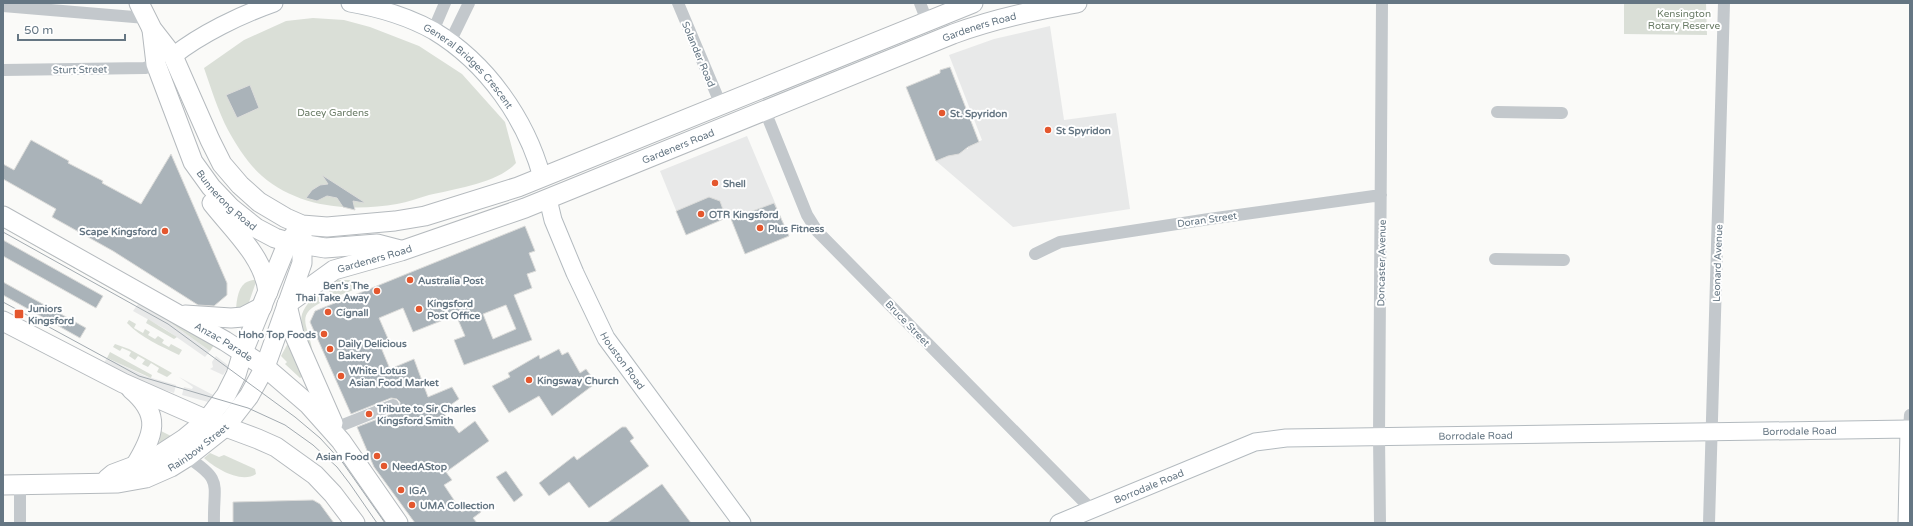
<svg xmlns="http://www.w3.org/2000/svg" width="1913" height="526" font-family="'Varela Round',sans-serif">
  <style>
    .built { fill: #e8e9e9 }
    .green { fill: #dadfd7 }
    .building { fill: #aab3b9; stroke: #dcdcda; fill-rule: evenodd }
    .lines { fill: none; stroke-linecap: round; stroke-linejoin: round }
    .secondary-casing { stroke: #b3babf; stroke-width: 19 }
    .primary-casing { stroke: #b5babe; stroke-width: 21 }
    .street { stroke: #c3c8cc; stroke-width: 12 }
    .secondary { stroke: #fff; stroke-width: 17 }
    .primary { stroke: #fff; stroke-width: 19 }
    .tram { stroke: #a2aab0; stroke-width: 1 }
    .poi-dot { fill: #e4572e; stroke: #fff; stroke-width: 1.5 }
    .labels { text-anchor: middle; stroke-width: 4; stroke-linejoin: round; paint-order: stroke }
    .park-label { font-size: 10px; fill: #687a64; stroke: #fff }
    .street-label { font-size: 10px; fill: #657683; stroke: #fff }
    .poi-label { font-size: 10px; font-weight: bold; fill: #657683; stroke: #fff; text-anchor: start }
  </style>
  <rect width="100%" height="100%" fill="#fafaf8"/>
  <path class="built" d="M1050,26L1064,120L1116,113L1130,209L1013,227L936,161L948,156L959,154L964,148L968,149V147L982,140L949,55L994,39Z
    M747,136L789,236L745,254L730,216L686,235L660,171Z
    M138,304L168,321L210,351L205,357L165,329L133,311Z
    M216,356L229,366L223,375L210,369L213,367L212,362Z
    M107,358L145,376L176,385L174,393L152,386L103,364Z
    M179,377L215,396L212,403L182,395L184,387L192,389L193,387Z"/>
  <path class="green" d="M1624,3H1706L1707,35L1624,34Z
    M313,18L344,20L370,27L419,46L462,74L505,122L516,163C498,183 455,189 429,195C418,198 408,202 397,204C351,212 299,208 262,176C248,164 237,146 228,130C218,111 211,88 204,68L244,40L286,21Z
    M3,226L214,345L210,351L168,321L3,228Z
    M257,279L248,305L236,314C236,305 237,289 245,283C248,281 253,280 257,279Z
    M338,280H353L356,289L332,298L327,285Z
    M320,290L324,301C294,315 308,324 312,349L309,350C298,318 296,315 320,290Z
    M148,319L177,337L174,339L146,323Z
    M129,320L136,324L134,328L143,333L145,329L150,332L148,335L155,339L158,336L164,340L162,343L169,347L171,344L182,350L179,355C161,346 141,338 127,323Z
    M115,344L129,349L172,373L167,377L157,372L159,368L151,363L148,367L142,364L145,360L138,356L135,360L129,356L131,352L122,348L120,351L113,347Z
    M287,345H288L302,377L300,378L285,364L287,362L281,356Z
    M110,352L152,375L151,378L107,358Z
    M161,431L175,438L161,446L159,444Z
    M210,453L219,457L224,455L255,469L256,474C241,484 215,468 204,458Z"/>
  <path class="building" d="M950,67L979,142L968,147L959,154L948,156L936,161L906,87L940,73V70Z
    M250,85L259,108L237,118L226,95Z
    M31,140L69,161L68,163L103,181L102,183L141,204L171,154L227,283V295L214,306L198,305L113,251L52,217L56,209L3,179V164L14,170Z
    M322,175L364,202V203L353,201L355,210L343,207L337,198L327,196L317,201L306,198L312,190L320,185L328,184Z
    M709,197L720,201L726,218L686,235L676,211Z
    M774,203L789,236L745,254L731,219Z
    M525,226L535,251L529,253L536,271L527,274L532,288L514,295L532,340L464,365L454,340L465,336L456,315L413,332L403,308L379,318L389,341L380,345L390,369L414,359L428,397L452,387L459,399L442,411L459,433L475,421L489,441L446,472L452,480L444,485L462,512L475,503L481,512L473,518L477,523H415L374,467L357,427L396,412L400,406V402L397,399L391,398L351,414L310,322L315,311ZM506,305L516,329L493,339L483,314Z
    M3,240L103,296L96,308L3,256Z
    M3,282L86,328L80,338L3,295Z
    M559,349L562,355L568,352L580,373L586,369L596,383L552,416L539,396L509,413L492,386L510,377L508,373L539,355L540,359Z
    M622,427H626L634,438L630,441L649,466L589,508L569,482L549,496L539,483L574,456L577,460Z
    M506,471L523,495L514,502L496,477Z
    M662,484L691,523H607Z
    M313,500L320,504L334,523H233V502Z"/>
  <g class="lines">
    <defs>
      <g id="secondary">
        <path id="s1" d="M350,3C379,8 409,17 434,31C487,63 526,119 542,177"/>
        <path d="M173,56C201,34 240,15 274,3"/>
        <path id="s2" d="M548,199L553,220L575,273L606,338L742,523"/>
        <path id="s3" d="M1059,523L1255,442L1286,438L1909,429L1907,523"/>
      </g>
      <g id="primary">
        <path d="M139,3L152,29L173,56L210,140L222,164L240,185L259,202L286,218L302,225L327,227L395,221L425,216L518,187L973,3"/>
        <path id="s4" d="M152,30L156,64L193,162L211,187L231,208L256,228L275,238L288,242L325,248L377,244L400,250"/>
        <path d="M212,203C233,230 264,257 268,292"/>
        <path id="s5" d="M3,216L225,341L265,367L308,404L341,441L398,523"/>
        <path id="s6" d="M287,304L334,270L401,251L525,208L953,34C994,19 1035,10 1077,3"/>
        <path d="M287,305L294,334L333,423"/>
        <path d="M185,315L231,318L243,317L262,307"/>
        <path d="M3,321L123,383L207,420L258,439L276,447L315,475L333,494L355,523"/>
        <path d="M131,389C162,415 154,435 135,466"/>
        <path d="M107,479L113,474L145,462L161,454L184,439L207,420L226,395L236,375L243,352L288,242L296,233"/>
        <path id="s7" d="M3,485L118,483L146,478L171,467L187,457L225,427L249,396L265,367L302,263V225"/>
      </g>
    </defs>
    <use href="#secondary" class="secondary-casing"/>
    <use href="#primary" class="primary-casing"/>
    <path class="street" d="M678,3L721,105
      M920,3L927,21
      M3,6L146,18
      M433,31L445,3
      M450,42L469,3
      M3,70L145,68L156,64
      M765,111L807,215L817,231L1091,509
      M1497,112L1562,113
      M1035,254L1060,242L1209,219L1381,195
      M1495,259L1564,260
      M335,428L393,405
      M1909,429L1910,415
      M187,457C224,481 213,483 214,523
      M20,485V523
      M1380,523L1379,436L1382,3
      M1709,523L1724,3"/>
    <use href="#secondary" class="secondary"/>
    <use href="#primary" class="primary"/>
    <path class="tram" d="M3,232L168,324L295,417L320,438L343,463L385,523
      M3,302L139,376L248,408L285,425L313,445L337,467L350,484L377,523"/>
  </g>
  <g class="poi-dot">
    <circle cx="942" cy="113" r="4"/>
    <circle cx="1048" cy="130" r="4"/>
    <circle cx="715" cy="183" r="4"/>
    <circle cx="701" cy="214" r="4"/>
    <circle cx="760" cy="228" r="4"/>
    <circle cx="165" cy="231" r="4"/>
    <circle cx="410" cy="280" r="4"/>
    <circle cx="377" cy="291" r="4"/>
    <circle cx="419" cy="309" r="4"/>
    <circle cx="328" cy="312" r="4"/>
    <rect x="14" y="309" width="10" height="10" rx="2"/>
    <circle cx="324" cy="334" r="4"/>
    <circle cx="330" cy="349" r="4"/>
    <circle cx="341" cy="376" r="4"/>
    <circle cx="529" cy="380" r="4"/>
    <circle cx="369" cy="414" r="4"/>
    <circle cx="377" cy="456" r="4"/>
    <circle cx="384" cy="466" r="4"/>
    <circle cx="401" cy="490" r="4"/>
    <circle cx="412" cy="505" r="4"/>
  </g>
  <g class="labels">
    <g class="park-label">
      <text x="1684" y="17">Kensington<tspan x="1684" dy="12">Rotary Reserve</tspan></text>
      <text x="333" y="116">Dacey Gardens</text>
    </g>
    <g class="street-label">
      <text dy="4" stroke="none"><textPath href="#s6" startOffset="748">Gardeners Road</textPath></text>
      <text transform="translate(699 54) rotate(67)" y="4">Solander Road</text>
      <text dy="4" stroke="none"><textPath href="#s1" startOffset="138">General Bridges Crescent</textPath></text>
      <text transform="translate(80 69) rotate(-1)" y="4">Sturt Street</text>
      <text dy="4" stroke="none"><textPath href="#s6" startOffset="424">Gardeners Road</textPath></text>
      <text dy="4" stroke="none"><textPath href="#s4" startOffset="190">Bunnerong Road</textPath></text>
      <text transform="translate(1207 219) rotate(-8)" y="4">Doran Street</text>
      <text dy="4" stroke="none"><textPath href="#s6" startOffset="100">Gardeners Road</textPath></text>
      <text transform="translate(1381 263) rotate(-89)" y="4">Doncaster Avenue</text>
      <text transform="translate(1717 263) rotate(-88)" y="4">Leonard Avenue</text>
      <text transform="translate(908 323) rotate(46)" y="4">Bruce Street</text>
      <text dy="4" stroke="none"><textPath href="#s5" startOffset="254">Anzac Parade</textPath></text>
      <text dy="4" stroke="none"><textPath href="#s2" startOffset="179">Houston Road</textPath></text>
      <text dy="4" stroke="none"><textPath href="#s3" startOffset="757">Borrodale Road</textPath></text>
      <text dy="4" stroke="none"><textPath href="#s3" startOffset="433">Borrodale Road</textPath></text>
      <text dy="4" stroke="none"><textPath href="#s7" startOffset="204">Rainbow Street</textPath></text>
      <text dy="4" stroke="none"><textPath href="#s3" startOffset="97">Borrodale Road</textPath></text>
    </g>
    <g class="poi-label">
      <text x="950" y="117">St. Spyridon</text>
      <text x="1056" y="134">St Spyridon</text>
      <text x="723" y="187">Shell</text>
      <text x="709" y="218">OTR Kingsford</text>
      <text x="768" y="232">Plus Fitness</text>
      <text x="157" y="235" text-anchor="end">Scape Kingsford</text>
      <text x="418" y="284">Australia Post</text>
      <text x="369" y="289" text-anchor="end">Ben's The<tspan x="369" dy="12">Thai Take Away</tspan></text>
      <text x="427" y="307">Kingsford<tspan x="427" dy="12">Post Office</tspan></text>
      <text x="28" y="312">Juniors<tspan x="28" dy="12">Kingsford</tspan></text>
      <text x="336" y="316">Cignall</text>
      <text x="316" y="338" text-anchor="end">Hoho Top Foods</text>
      <text x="338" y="347">Daily Delicious<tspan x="338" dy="12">Bakery</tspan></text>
      <text x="349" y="374">White Lotus<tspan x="349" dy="12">Asian Food Market</tspan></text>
      <text x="537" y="384">Kingsway Church</text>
      <text x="377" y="412">Tribute to Sir Charles<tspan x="377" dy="12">Kingsford Smith</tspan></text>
      <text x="369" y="460" text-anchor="end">Asian Food</text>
      <text x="392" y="470">NeedAStop</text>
      <text x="409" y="494">IGA</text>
      <text x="420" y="509">UMA Collection</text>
    </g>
  </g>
  <rect width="1913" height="526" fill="none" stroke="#657683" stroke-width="8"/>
  <path d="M18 34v6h107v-6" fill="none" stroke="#657683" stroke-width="2"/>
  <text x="24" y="34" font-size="12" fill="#657683" stroke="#ffffff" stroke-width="3" paint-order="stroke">50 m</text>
</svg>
